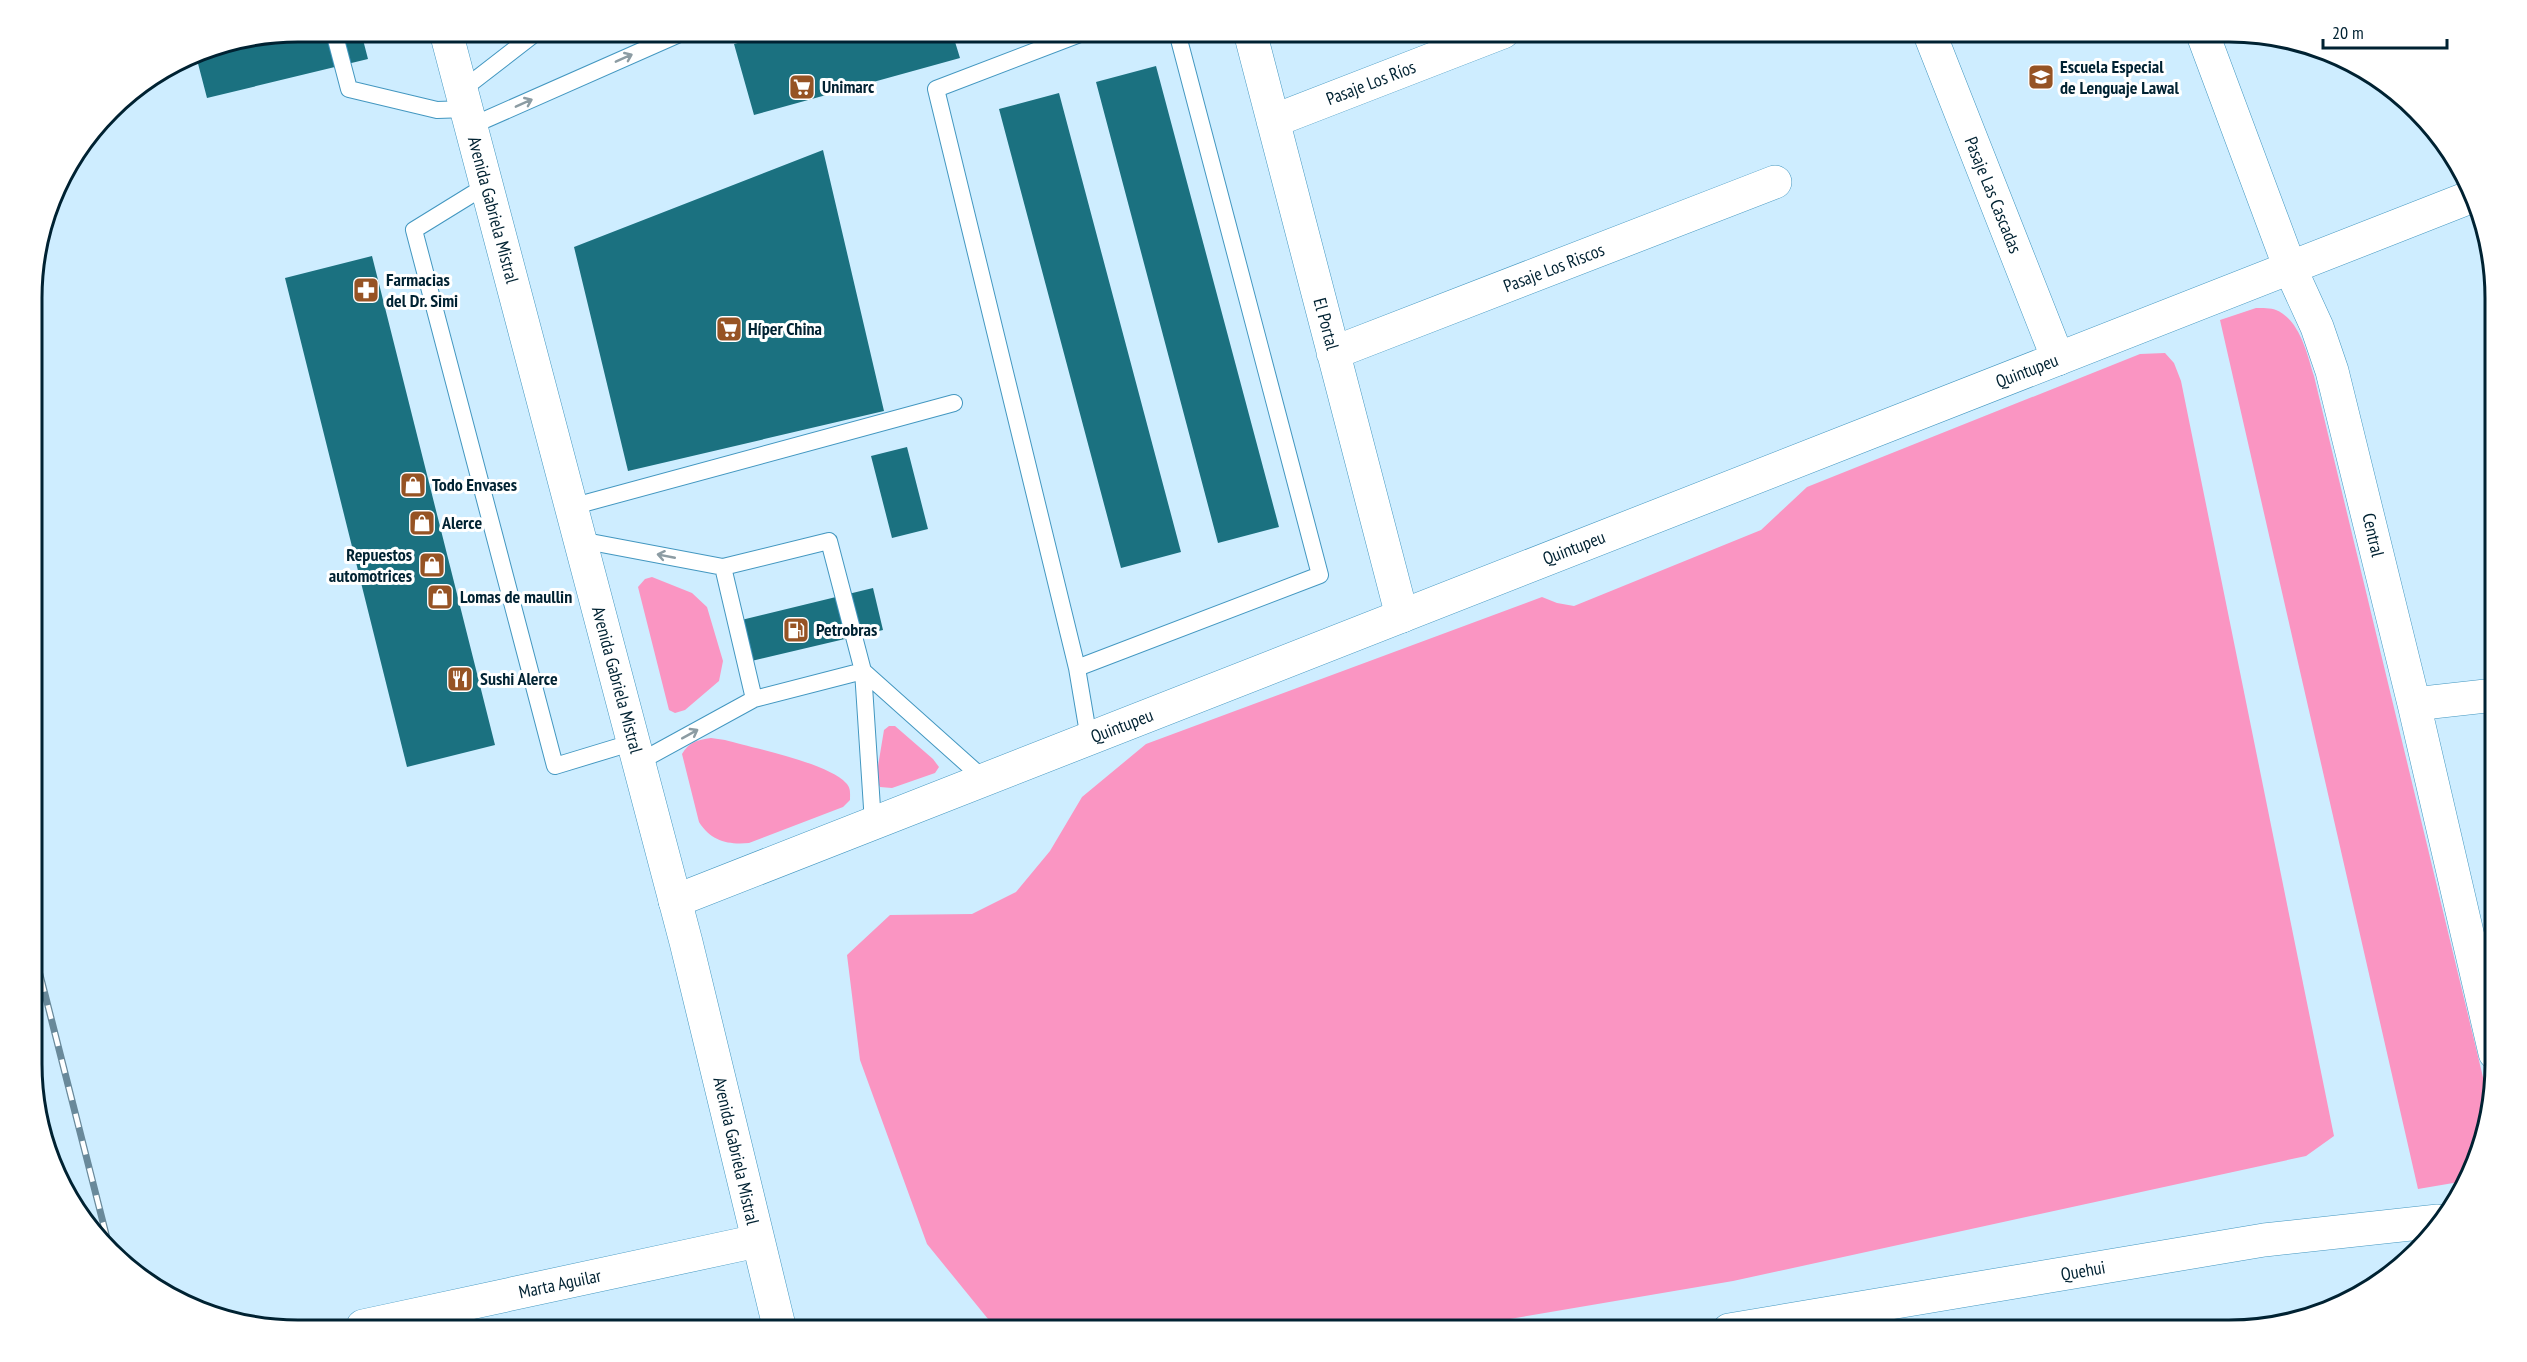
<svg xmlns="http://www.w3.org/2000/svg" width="2527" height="1362" font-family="'PT Sans Narrow',sans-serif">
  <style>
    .green { fill: #fa95c2 }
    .building { fill: #1b7180 }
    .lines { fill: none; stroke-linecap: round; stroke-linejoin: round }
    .lane-casing { stroke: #4397c0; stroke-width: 18 }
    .street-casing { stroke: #4397c0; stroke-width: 34 }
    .secondary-casing { stroke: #4397c0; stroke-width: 34 }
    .primary-casing { stroke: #4397c0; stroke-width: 34 }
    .lane { stroke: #fff; stroke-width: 16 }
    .street { stroke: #fff; stroke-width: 33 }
    .secondary { stroke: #fff; stroke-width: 33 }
    .primary { stroke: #fff; stroke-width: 33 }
    .rail-casing { stroke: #69899a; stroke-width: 7 }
    .rail { stroke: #fff; stroke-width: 4.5; stroke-dasharray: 14; stroke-linecap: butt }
    .oneway { stroke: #8c9ca3 }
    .labels { text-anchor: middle; stroke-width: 6; stroke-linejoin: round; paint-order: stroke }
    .poi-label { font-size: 18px; font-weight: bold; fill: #002232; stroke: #fff; text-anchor: start }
    .street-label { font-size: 18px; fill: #002232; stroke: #fff }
    .rim { fill: none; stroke: #002232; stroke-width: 3 }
  </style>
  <rect width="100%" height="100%" fill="#ceedff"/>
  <path class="green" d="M2256,308C2262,308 2271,308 2276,310C2300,320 2307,354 2314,376L2489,1102L2465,1181L2418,1189L2220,320Z
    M2165,353L2174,363L2181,381L2334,1136L2306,1156L1733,1281L1445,1330H997L927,1244L860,1060L847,955L890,915L972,914L1016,892L1050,851L1082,797L1146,744L1542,597L1557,603L1574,606L1761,530L1807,487L2140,354Z
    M652,577L692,593L707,607L723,661L719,681L685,710L675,713L669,710L638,587L645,579Z
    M889,726H895L933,759L939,767L935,773L892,788L880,787L876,778L884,730Z
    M711,738L725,740C753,748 828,763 846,783C851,788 850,793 850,800L843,807L749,843C728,845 711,841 699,822L682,754C689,742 697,740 711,738Z"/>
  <path class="building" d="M298,32H361L368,59L207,98L195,52Z
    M776,32H952L960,58L754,115L734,44Z
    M1156,66L1279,527L1218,543L1096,82Z
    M1059,93L1181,552L1121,568L999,109Z
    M823,150L884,411L628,471L574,247Z
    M372,256L495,745L407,767L285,278Z
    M907,447L928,529L892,538L871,456Z
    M873,588L883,630L739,664L729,623Z"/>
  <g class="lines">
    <defs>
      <path id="lane" d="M334,32L349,89L437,110L467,109
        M1085,32L936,89L1077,668L1089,739
        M462,90L537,32
        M471,126L684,32
        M487,185L414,230L555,766L634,742
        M571,507L954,403
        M580,540L723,567L829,541L863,671L873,823
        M723,567L754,699
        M1077,668L1320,575L1177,32
        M639,762L754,699L863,671L985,780"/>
      <path id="street" d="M1250,32L1402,616
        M1929,32L2058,359
        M2202,32L2290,268L2317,327L2332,371L2414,704L2495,1053
        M1273,121L1503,32
        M1333,353L1775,182
        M2414,704L2495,695
        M363,1326L757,1241
        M1729,1330L2264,1240L2438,1221"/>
      <path id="secondary" d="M675,901L2473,196"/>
      <path id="primary" d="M446,32L686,942L780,1330"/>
    </defs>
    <use href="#lane" class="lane-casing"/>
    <use href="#street" class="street-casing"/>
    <use href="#secondary" class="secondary-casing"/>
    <use href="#primary" class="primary-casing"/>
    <use href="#lane" class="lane"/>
    <use href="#street" class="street"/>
    <use href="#secondary" class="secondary"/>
    <use href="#primary" class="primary"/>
    <defs>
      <path id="rail" d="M34,951L108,1242"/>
    </defs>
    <use href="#rail" class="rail-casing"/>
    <use href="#rail" class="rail"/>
  </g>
  <defs><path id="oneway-shaft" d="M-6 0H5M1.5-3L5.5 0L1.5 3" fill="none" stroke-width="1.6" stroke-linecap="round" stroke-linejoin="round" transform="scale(1.5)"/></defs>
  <g class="oneway">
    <use href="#oneway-shaft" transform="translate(624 58) rotate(-24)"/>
    <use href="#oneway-shaft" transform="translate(524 103) rotate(-24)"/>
    <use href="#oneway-shaft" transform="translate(666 556) rotate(-169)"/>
    <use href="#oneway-shaft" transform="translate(690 734) rotate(-29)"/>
  </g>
  <defs>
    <symbol id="school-square" viewBox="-11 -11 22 22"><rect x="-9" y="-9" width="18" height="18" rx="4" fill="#965324" stroke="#fff"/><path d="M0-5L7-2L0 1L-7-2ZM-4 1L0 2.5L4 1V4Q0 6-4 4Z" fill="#fff"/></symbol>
    <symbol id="supermarket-square" viewBox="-11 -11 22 22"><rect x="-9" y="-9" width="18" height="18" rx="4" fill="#965324" stroke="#fff"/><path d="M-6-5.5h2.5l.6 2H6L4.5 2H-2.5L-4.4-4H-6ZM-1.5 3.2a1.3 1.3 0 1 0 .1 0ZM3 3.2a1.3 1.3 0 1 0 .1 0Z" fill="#fff"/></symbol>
    <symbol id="pharmacy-square" viewBox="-11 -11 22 22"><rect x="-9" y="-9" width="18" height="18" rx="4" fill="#965324" stroke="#fff"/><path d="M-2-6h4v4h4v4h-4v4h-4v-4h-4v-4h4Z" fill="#fff"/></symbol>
    <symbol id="shop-square" viewBox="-11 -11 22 22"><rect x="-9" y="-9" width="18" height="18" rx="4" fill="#965324" stroke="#fff"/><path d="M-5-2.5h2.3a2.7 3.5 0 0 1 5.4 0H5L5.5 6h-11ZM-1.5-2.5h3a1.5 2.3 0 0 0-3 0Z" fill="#fff"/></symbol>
    <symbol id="fuel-square" viewBox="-11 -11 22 22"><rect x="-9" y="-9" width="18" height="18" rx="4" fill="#965324" stroke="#fff"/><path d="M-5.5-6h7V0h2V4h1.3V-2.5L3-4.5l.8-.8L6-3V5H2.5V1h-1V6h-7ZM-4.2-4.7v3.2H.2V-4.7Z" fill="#fff"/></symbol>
    <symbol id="restaurant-square" viewBox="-11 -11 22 22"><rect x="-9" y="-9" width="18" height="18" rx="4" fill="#965324" stroke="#fff"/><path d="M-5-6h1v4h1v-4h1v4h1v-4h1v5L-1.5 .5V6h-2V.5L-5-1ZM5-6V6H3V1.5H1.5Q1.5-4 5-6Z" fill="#fff"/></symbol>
  </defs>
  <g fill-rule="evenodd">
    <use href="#school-square" x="2026" y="62" width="30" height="30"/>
    <use href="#supermarket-square" x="787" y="72" width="30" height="30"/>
    <use href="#pharmacy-square" x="351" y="275" width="30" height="30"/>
    <use href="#supermarket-square" x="714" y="314" width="30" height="30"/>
    <use href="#shop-square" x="398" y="470" width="30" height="30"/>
    <use href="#shop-square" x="407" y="508" width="30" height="30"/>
    <use href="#shop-square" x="417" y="550" width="30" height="30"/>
    <use href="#shop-square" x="425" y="582" width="30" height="30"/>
    <use href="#fuel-square" x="781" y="615" width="30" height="30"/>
    <use href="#restaurant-square" x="445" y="664" width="30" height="30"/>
  </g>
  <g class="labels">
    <g class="poi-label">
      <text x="2060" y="73">Escuela Especial<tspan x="2060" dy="21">de Lenguaje Lawal</tspan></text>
      <text x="822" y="93">Unimarc</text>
      <text x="386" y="286">Farmacias<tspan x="386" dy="21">del Dr. Simi</tspan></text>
      <text x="748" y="335">Híper China</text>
      <text x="432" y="491">Todo Envases</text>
      <text x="442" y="529">Alerce</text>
      <text x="412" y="561" text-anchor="end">Repuestos<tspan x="412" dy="21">automotrices</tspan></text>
      <text x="460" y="603">Lomas de maullin</text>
      <text x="816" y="636">Petrobras</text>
      <text x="480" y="685">Sushi Alerce</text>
    </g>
    <g class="street-label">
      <text transform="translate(1371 83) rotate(-21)" y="6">Pasaje Los Ríos</text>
      <text transform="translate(1993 195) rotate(68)" y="6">Pasaje Las Cascadas</text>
      <text transform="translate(493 210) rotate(75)" y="6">Avenida Gabriela Mistral</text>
      <text transform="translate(1554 268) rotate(-21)" y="6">Pasaje Los Riscos</text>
      <text transform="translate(1326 324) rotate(75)" y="6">El Portal</text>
      <text transform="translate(2027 371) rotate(-21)" y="6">Quintupeu</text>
      <text transform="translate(2373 535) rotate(77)" y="6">Central</text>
      <text transform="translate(1574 548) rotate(-21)" y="6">Quintupeu</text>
      <text transform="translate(617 680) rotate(75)" y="6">Avenida Gabriela Mistral</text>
      <text transform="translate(1122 726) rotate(-21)" y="6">Quintupeu</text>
      <text transform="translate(736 1151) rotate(77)" y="6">Avenida Gabriela Mistral</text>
      <text transform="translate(2083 1271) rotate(-10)" y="6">Quehui</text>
      <text transform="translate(560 1284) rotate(-12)" y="6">Marta Aguilar</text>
    </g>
  </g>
  <path d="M0 0H2527V1362H0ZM298 42H2229A256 256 0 0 1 2485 298V1064A256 256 0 0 1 2229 1320H298A256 256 0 0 1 42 1064V298A256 256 0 0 1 298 42Z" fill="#fff" fill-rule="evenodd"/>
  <path class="rim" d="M298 42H2229A256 256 0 0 1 2485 298V1064A256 256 0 0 1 2229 1320H298A256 256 0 0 1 42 1064V298A256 256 0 0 1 298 42Z"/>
  <path d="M2323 39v9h124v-9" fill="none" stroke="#002232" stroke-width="3"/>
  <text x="2332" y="39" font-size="18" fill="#002232" stroke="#ffffff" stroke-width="4.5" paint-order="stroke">20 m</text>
</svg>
